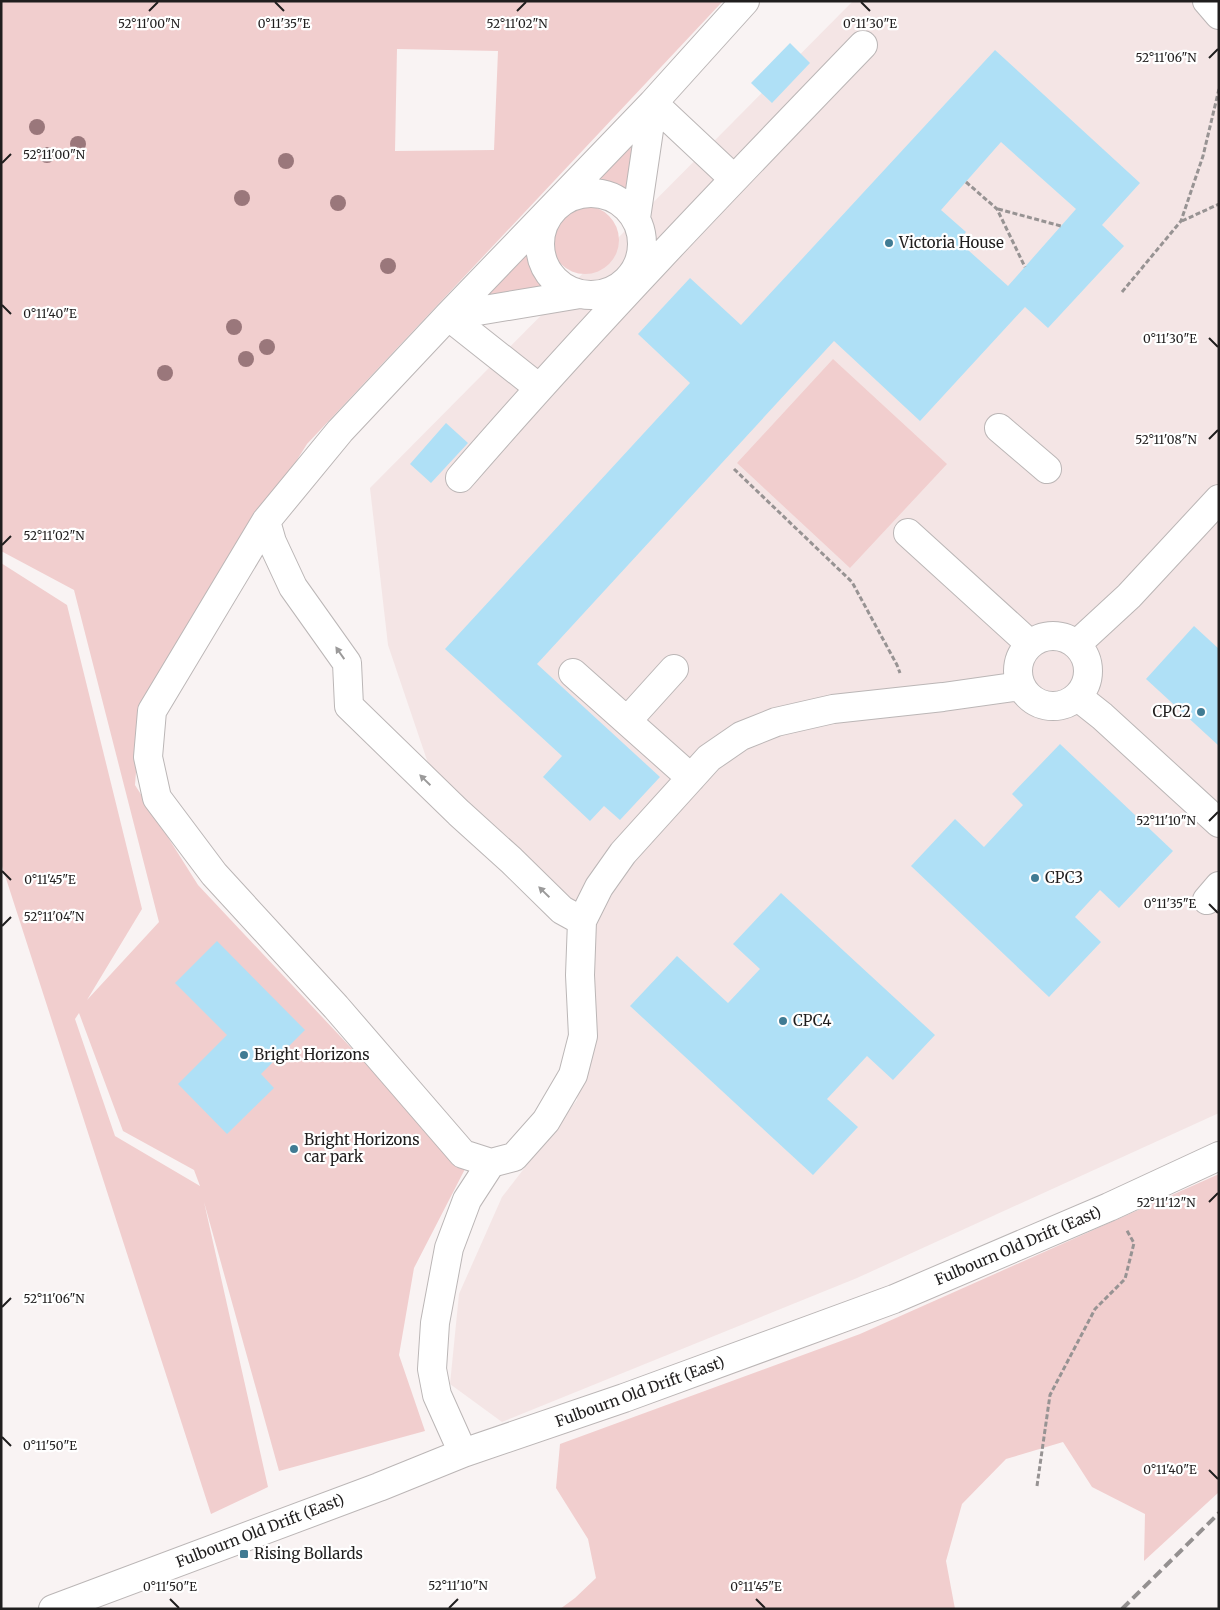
<svg xmlns="http://www.w3.org/2000/svg" width="1220" height="1610" font-family="Merriweather,serif">
  <style>
    .built { fill: #f4e5e5 }
    .green { fill: #f1cece; fill-rule: evenodd }
    .building { fill: #afe0f6; fill-rule: evenodd }
    .lines { fill: none; stroke-linecap: round; stroke-linejoin: round }
    .minor-casing { stroke: #bbb6b6; stroke-width: 30 }
    .path { stroke: #979393; stroke-width: 3; stroke-dasharray: 5 2.5; stroke-linecap: butt }
    .minor { stroke: #fff; stroke-width: 28 }
    .rail { stroke: #949090; stroke-width: 4; stroke-dasharray: 10 5; stroke-linecap: butt }
    .tree { fill: #9a777b }
    .oneway { fill: #9b9a9a }
    .ticks { fill: none; stroke: #201e1e; stroke-width: 2 }
    .poi-dot { fill: #407b93; stroke: #fff; stroke-width: 2 }
    .labels { text-anchor: middle; stroke-width: 4.5; stroke-linejoin: round; paint-order: stroke }
    .poi-label { font-size: 15px; fill: #201e1e; stroke: #fff; text-anchor: start }
    .street-label { font-size: 15px; fill: #201e1e; stroke: #fff }
    .ticks-label { font-size: 12px; text-anchor: middle; fill: #201e1e; stroke: #fff; stroke-width: 4.5; stroke-linejoin: round; paint-order: stroke }
  </style>
  <rect width="100%" height="100%" fill="#f9f3f3"/>
  <path class="built" d="M853,1H1219V1113L857,1278L502,1422L450,1384L459,1294L502,1197L577,1100L595,922L431,772L388,645L370,488Z"/>
  <path class="green" d="M1,1H723L307,444L141,707L135,785L198,885L465,1169L414,1268L399,1355L425,1431L279,1471L204,1202L268,1487L211,1514L1,863V563L67,605L142,909L87,1000L159,922L74,590L1,551ZM397,49L498,51L494,150L395,151ZM79,1013L123,1131L194,1170L200,1186L115,1136L75,1019Z
    M638,131L633,195L594,179Z
    M551 240a34 34 0 1 1 68 0a34 34 0 1 1-68 0Z
    M525,254L544,288L482,297Z
    M833,359L947,464L850,568L737,463Z
    M1219,1174V1492L1144,1561L1145,1514L1092,1487L1063,1442L1006,1459L962,1504L946,1561L955,1609H560L575,1598L596,1578L588,1539L556,1488L560,1444L860,1334Z"/>
  <path class="building" d="M790,43L810,63L772,103L751,83Z
    M995,50L1140,183L1102,225L1124,246L1048,328L1025,307L920,421L834,341L537,664L660,777L620,820L604,806L590,821L543,777L562,756L445,649L690,383L638,334L690,278L741,325ZM1001,142L1076,209L1008,286L958,241L966,232L941,210Z
    M446,423L468,443L431,483L410,464Z
    M1194,626L1219,649V746L1146,679Z
    M1060,744L1173,851L1119,908L1100,890L1075,917L1101,942L1049,997L911,866L955,819L984,847L1023,805L1012,794Z
    M781,893L935,1035L893,1080L867,1056L827,1099L858,1127L813,1175L630,1006L677,956L728,1003L760,969L733,944Z
    M217,941L305,1030L261,1074L274,1088L227,1134L178,1084L227,1035L175,983Z"/>
  <g class="lines">
    <defs>
      <path id="minor" d="M745,1L653,103L448,316L340,431L266,521L152,711L148,757L157,798L214,874L336,1007L463,1154L491,1163L514,1157L546,1121L573,1075L583,1036L580,975L582,921L599,887L623,853L709,758L741,736L776,722L833,709L943,697L1020,686
        M1207,1L1219,15
        M540 244a51 51 0 1 1 102 0a51 51 0 1 1-102 0Z
        M636,218L653,103L734,179
        M539,388L448,316L580,294
        M999,428L1047,469
        M460,478C589,329 726,187 863,45
        M266,521L272,542L293,587L347,663L349,706L459,813L511,860L562,910L582,921
        M908,533L1030,644
        M1018 671a35 35 0 1 1 70 0a35 35 0 1 1-70 0Z
        M1077,644L1129,596L1219,499
        M573,673L691,778
        M1078,697L1102,716L1219,823
        M627,721L674,669
        M1207,900L1219,886
        M463,1453L437,1395L432,1369L435,1323L449,1248L467,1200L491,1163
        M53,1609L379,1487L463,1453L624,1398L894,1299L1109,1207L1219,1156"/>
    </defs>
    <use href="#minor" class="minor-casing"/>
    <path class="path" d="M966,182L997,209L1025,267
      M998,209L1061,226
      M1182,221L1219,204
      M1122,292L1181,221L1203,156L1219,89
      M734,469L852,582L897,665L900,673
      M1037,1486L1050,1395L1095,1309L1125,1279L1134,1243L1126,1229"/>
    <use href="#minor" class="minor"/>
    <path class="rail" d="M1122,1609L1219,1513"/>
  </g>
  <g class="tree">
    <circle cx="37" cy="127" r="8"/>
    <circle cx="78" cy="144" r="8"/>
    <circle cx="47" cy="155" r="8"/>
    <circle cx="286" cy="161" r="8"/>
    <circle cx="242" cy="198" r="8"/>
    <circle cx="338" cy="203" r="8"/>
    <circle cx="388" cy="266" r="8"/>
    <circle cx="234" cy="327" r="8"/>
    <circle cx="267" cy="347" r="8"/>
    <circle cx="246" cy="359" r="8"/>
    <circle cx="165" cy="373" r="8"/>
  </g>
  <defs><path id="oneway-solid" d="M-6-.8H1V-3.2L6.5 0L1 3.2V.8H-6Z" transform="scale(1.25)"/></defs>
  <g class="oneway">
    <use href="#oneway-solid" transform="translate(340 653) rotate(-125)"/>
    <use href="#oneway-solid" transform="translate(425 780) rotate(-136)"/>
    <use href="#oneway-solid" transform="translate(544 892) rotate(-136)"/>
  </g>
  <path class="ticks" d="M275,2L284,11M861,2L870,11M149,11L158,2M517,11L526,2M1209,58L1218,49M2,163L11,154M2,305L11,314M1209,338L1218,347M1209,439L1218,430M2,545L11,536M1209,821L1218,812M2,871L11,880M1209,904L1218,913M2,926L11,917M1209,1202L1218,1193M2,1307L11,1298M2,1437L11,1446M1209,1470L1218,1479M170,1599L179,1608M756,1599L765,1608M449,1608L458,1599"/>
  <g class="poi-dot">
    <circle cx="889" cy="243" r="5"/>
    <circle cx="1201" cy="712" r="5"/>
    <circle cx="1035" cy="878" r="5"/>
    <circle cx="783" cy="1021" r="5"/>
    <circle cx="244" cy="1055" r="5"/>
    <circle cx="294" cy="1149" r="5"/>
    <rect x="239" y="1549" width="10" height="10" rx="2.5"/>
  </g>
  <g class="labels">
    <g class="poi-label">
      <text x="899" y="248">Victoria House</text>
      <text x="1191" y="717" text-anchor="end">CPC2</text>
      <text x="1045" y="883">CPC3</text>
      <text x="793" y="1026">CPC4</text>
      <text x="254" y="1060">Bright Horizons</text>
      <text x="304" y="1145">Bright Horizons<tspan x="304" dy="17">car park</tspan></text>
      <text x="254" y="1559">Rising Bollards</text>
    </g>
    <g class="street-label">
      <text transform="translate(1018 1246) rotate(-23)" y="5">Fulbourn Old Drift (East)</text>
      <text transform="translate(640 1392) rotate(-20)" y="5">Fulbourn Old Drift (East)</text>
      <text transform="translate(260 1531) rotate(-21)" y="5">Fulbourn Old Drift (East)</text>
    </g>
  </g>
  <g class="ticks-label">
    <text x="284" y="28">0°11'35"E</text>
    <text x="870" y="28">0°11'30"E</text>
    <text x="149" y="28">52°11'00"N</text>
    <text x="517" y="28">52°11'02"N</text>
    <text x="1166" y="62">52°11'06"N</text>
    <text x="54" y="159">52°11'00"N</text>
    <text x="50" y="318">0°11'40"E</text>
    <text x="1170" y="343">0°11'30"E</text>
    <text x="1166" y="444">52°11'08"N</text>
    <text x="54" y="540">52°11'02"N</text>
    <text x="1166" y="825">52°11'10"N</text>
    <text x="50" y="884">0°11'45"E</text>
    <text x="1170" y="908">0°11'35"E</text>
    <text x="54" y="921">52°11'04"N</text>
    <text x="1166" y="1207">52°11'12"N</text>
    <text x="54" y="1303">52°11'06"N</text>
    <text x="50" y="1450">0°11'50"E</text>
    <text x="1170" y="1474">0°11'40"E</text>
    <text x="458" y="1590">52°11'10"N</text>
    <text x="170" y="1591">0°11'50"E</text>
    <text x="756" y="1591">0°11'45"E</text>
  </g>
  <rect width="1220" height="1610" fill="none" stroke="#201e1e" stroke-width="5"/>
</svg>
